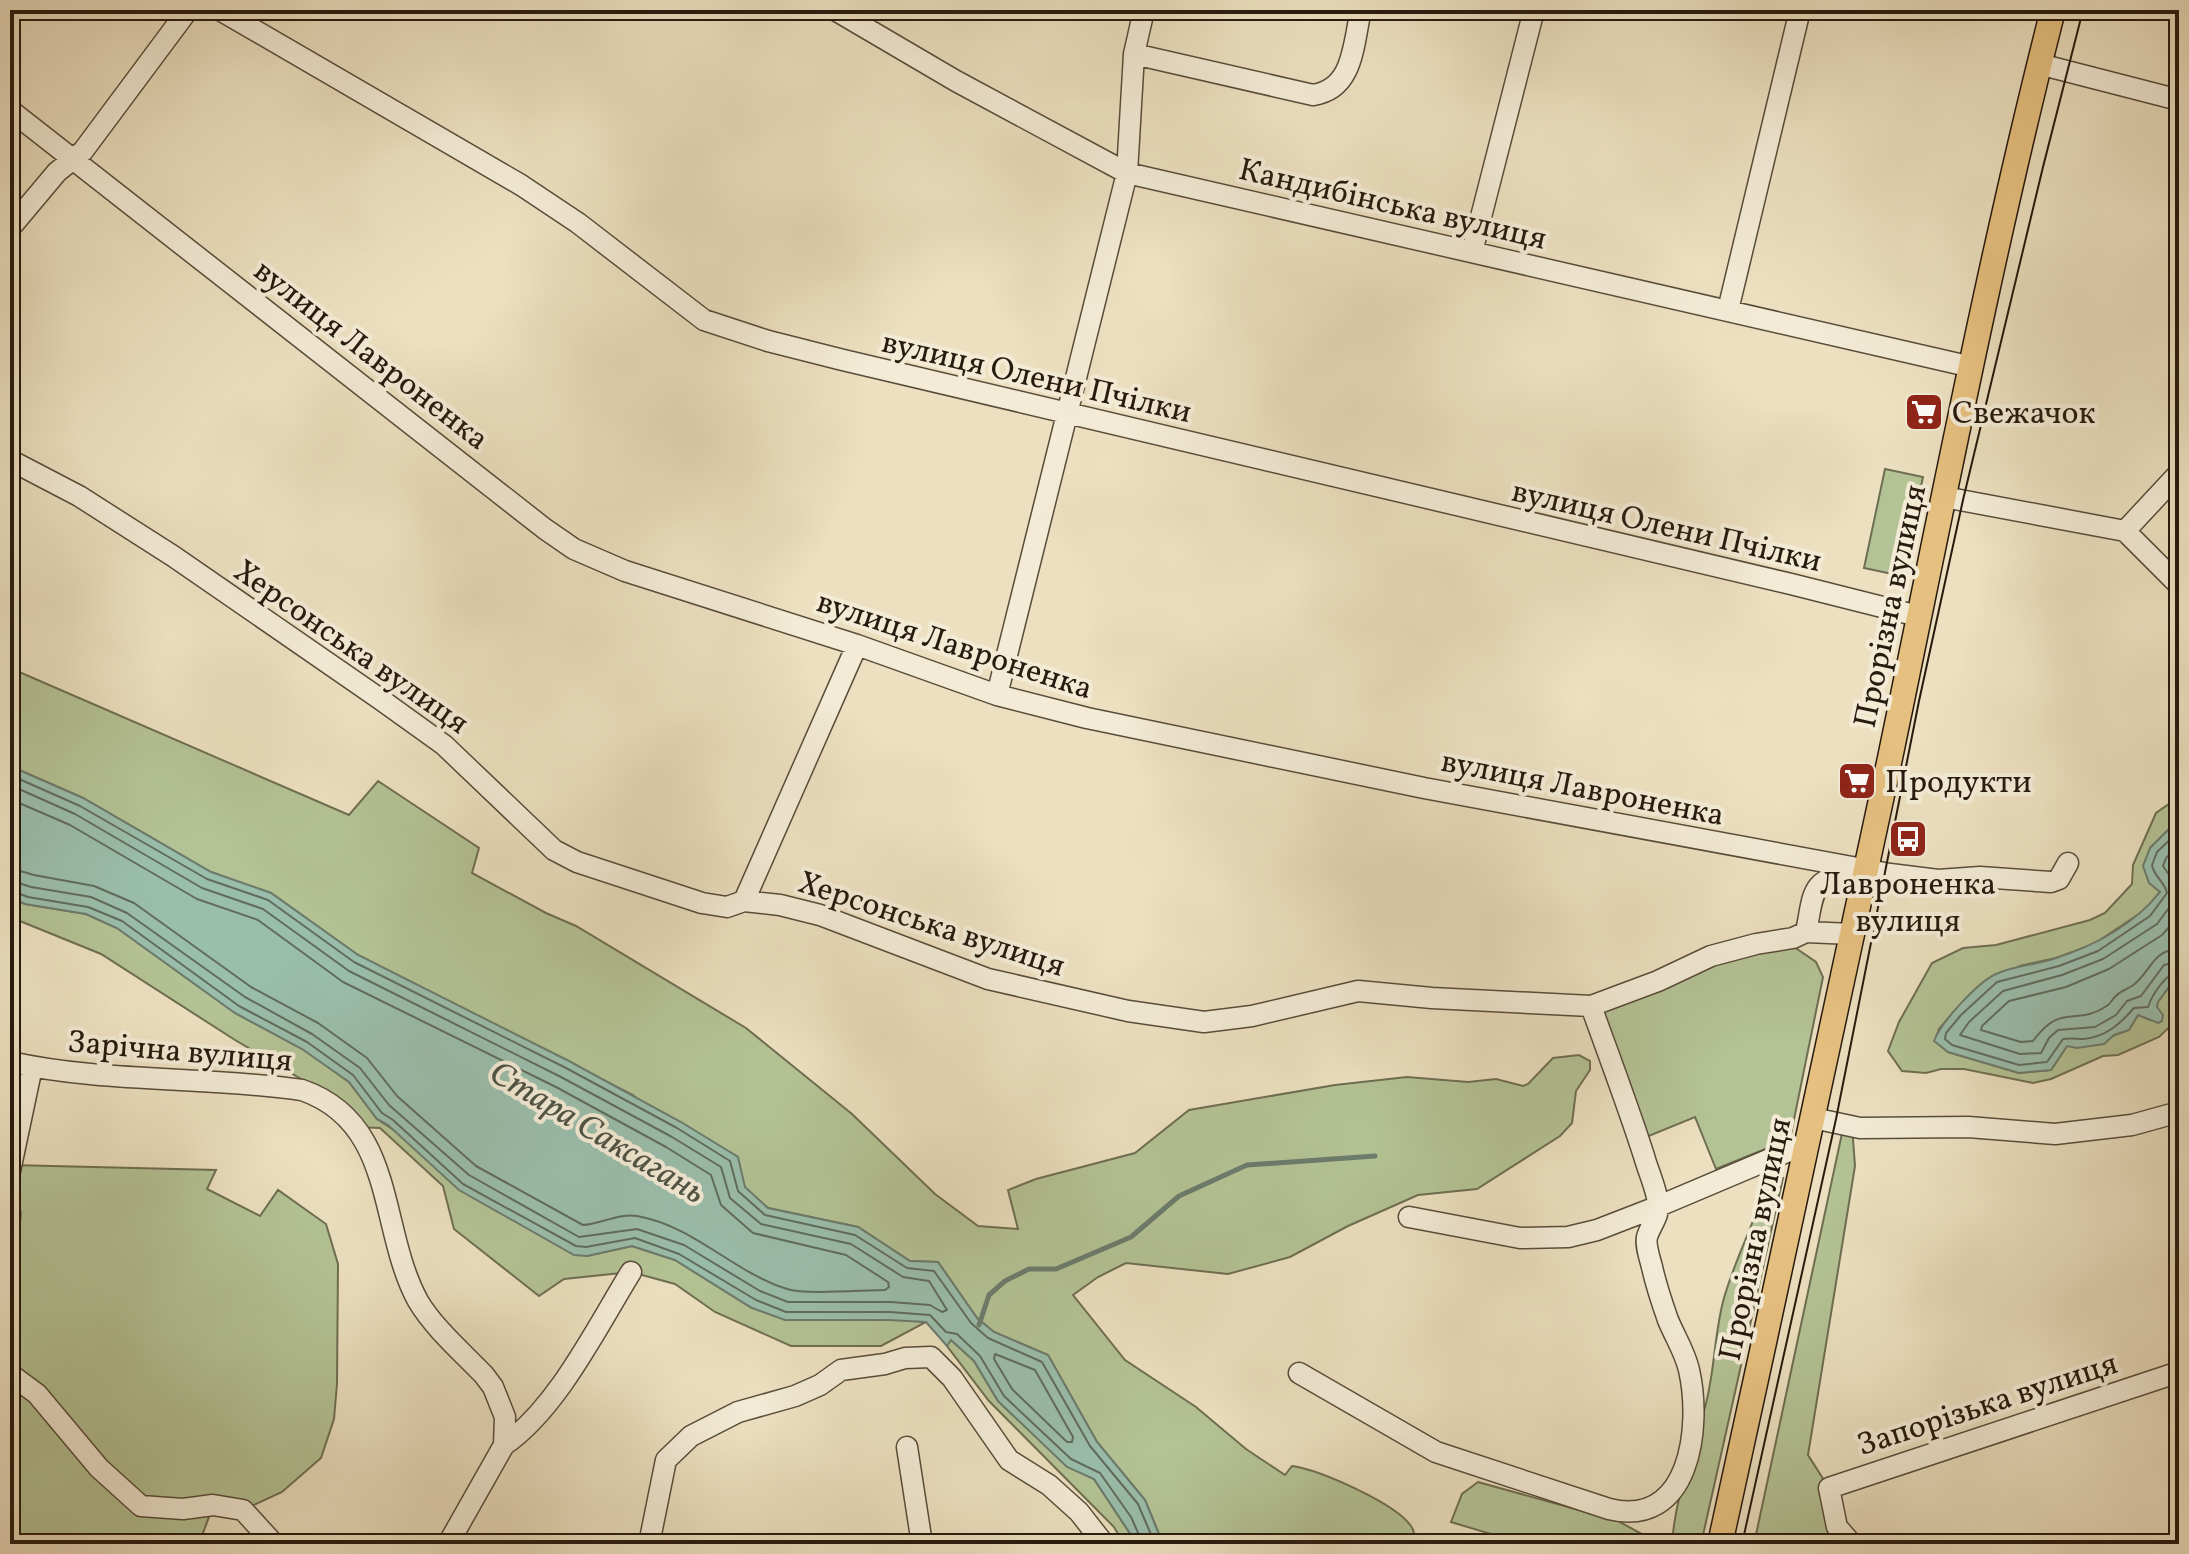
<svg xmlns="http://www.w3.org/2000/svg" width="2189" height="1554" font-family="Vollkorn,serif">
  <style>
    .green { fill: #b4c395; stroke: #6e6e52; stroke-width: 2 }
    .water { fill: #9abeac; stroke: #6c7c6d; stroke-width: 2 }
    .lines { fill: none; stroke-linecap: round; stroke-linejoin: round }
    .shore { stroke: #606c5d; stroke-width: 2 }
    .stream { stroke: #6c7c6d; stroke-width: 5 }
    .minor-casing { stroke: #584c3a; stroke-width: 23 }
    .major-casing { stroke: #271a0e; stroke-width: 27 }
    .minor { stroke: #f3ebd6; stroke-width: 20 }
    .major { stroke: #e6c080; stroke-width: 24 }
    .tram { stroke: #271a0e; stroke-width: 2 }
    .labels { text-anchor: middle; stroke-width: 8; stroke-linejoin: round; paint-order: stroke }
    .street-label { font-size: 32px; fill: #271a0e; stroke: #f3ebd6 }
    .poi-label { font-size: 32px; fill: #271a0e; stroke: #f3ebd6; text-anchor: start }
    .water-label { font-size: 34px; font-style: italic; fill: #4f5345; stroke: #f3ebd6 }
  </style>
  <rect width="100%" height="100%" fill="#ece0c0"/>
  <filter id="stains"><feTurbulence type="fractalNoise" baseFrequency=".0025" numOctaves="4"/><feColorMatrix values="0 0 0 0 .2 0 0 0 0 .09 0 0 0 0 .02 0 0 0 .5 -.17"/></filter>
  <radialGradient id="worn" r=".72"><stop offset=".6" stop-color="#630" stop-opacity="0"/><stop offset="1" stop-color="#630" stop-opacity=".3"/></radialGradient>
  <path class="green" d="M1885,469L1923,477L1902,576L1864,568Z
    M10,668L349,815L378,781L479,848L472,873L546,913L576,926L746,1028L852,1114L935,1194L978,1226L1018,1229L1008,1190L1036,1179L1135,1153L1189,1110L1335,1085L1407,1077L1468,1082L1496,1079L1523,1086L1528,1084L1553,1058L1579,1055L1590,1061V1070L1576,1091L1572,1123L1560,1136L1477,1189L1418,1195L1348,1226L1290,1257L1228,1274L1126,1263L1098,1277L1073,1295L1125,1360L1196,1407L1246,1449L1285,1475L1292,1466C1320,1470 1395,1503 1411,1526C1415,1531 1415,1538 1415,1544H1163L1145,1500L1097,1442L1048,1355L994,1332L977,1318L938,1262L910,1261L858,1227L768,1208L633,1095L358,955L271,893L211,872L83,798L10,766Z
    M2179,797V819L2150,848L2160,892L2145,910L2094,944L2056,958L2020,966L1956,1009L1939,1029L1935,1041L1948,1052L2019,1073L2051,1070L2067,1046H2085L2129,1030L2138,1015L2150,1020L2158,1002L2179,973V1018L2159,1037L2118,1055L2103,1056L2051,1079L2033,1083L1964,1069H1941L1926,1073L1902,1071L1888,1051L1899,1022L1932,963L1963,948L1996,945L2090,920L2105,913L2132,884L2133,865L2156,813Z
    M10,897L25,904L86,914L117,928L235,1013L303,1049L349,1082L377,1119L587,1256L632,1246L675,1260L752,1308L926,1322L881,1346H791L715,1312L675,1284L631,1272L564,1279L539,1296L454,1229L443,1186L380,1128L354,1127L318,1089L235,1040L101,954L10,917Z
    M1784,940L1816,962L1823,977L1790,1139L1716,1169L1695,1117L1639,1140L1591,1006Z
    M1844,1124L1852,1126L1855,1166L1808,1455L1829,1488L1852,1544H1754Z
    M10,1165L216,1170L207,1189L260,1216L278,1190L326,1224L338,1264L337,1384L334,1419L321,1458L282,1492L243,1510L213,1506L199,1544H10Z
    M1773,1178H1783L1701,1544H1672C1675,1497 1693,1453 1705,1407C1715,1372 1714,1333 1724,1298C1735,1259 1755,1223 1766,1183Z
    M950,1339L974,1361L998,1401L1067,1466L1094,1479L1137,1544H1124L1114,1527L989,1401L947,1346Z
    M1478,1482L1618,1521L1660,1544H1524L1451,1522L1462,1494Z"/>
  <path class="water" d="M10,766L83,798L211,872L271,893L358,955L569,1061L681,1122L738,1157L745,1187L768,1208L858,1227L910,1261L938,1262L977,1318L994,1332L1048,1355L1097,1442L1145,1500L1163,1544H1137L1094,1479L1067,1467L998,1401L974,1361L951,1340L947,1346L926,1322L889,1320H785L752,1308L675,1260L632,1246L587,1256L574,1255L459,1190L388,1125L377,1119L349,1082L302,1049L235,1013L117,928L86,914L25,904L10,897Z
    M2179,819V973L2158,1002L2157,1007L2163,1015L2162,1021L2158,1023L2138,1015L2129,1030L2114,1035L2104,1044L2077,1048L2067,1046L2051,1070L2019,1073L1948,1052L1934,1041C1941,1022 1978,982 1996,974C2016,965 2037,965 2056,958C2094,946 2135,924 2160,892L2149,883L2143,866L2150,848Z"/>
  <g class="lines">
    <path class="shore" d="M10,775L80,806L207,879L268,900L354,962L566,1068L677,1128L730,1161L738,1191L765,1215L855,1235L907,1268L934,1271L971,1323L988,1338L1042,1362L1090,1446L1138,1504L1155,1544
      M10,785L75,814L202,888L263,909L349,971L561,1077L672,1137L721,1167L730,1198L761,1224L851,1244L903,1277L929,1281L947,1310L942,1312L930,1305L891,1302H788L760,1291L684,1245L637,1229L579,1237L469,1175L389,1105L360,1068L312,1034L245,997L127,913L91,897L31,887L10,880
      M10,799L70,825L197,899L258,920L343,982L556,1087L666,1147L711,1175L721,1205L753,1233L846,1255L888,1282L889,1287L885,1290C862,1290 806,1295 787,1289C733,1272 694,1226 637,1216C619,1213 600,1224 583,1225L476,1166L397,1096L367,1058L318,1023L251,987L134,903L94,886L34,875L10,868
      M2179,831L2157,852L2152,865C2154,877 2165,882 2167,893L2150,916L2098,951L2059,966L1997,982L1961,1015L1946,1033L1945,1039L1952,1045L2019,1065L2047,1062L2063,1039C2070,1038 2076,1039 2083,1039C2106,1037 2120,1024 2134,1008L2148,1007C2152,995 2166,973 2179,971
      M2179,845L2166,858L2163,866L2176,885L2177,897L2157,924L2103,959L2062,975L2003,991L1969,1022L1960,1035L2020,1054L2041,1053L2049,1038L2058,1030L2095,1027L2116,1015L2127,1001L2141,996L2164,965L2179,961
      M10,890L28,897L88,907L122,921L239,1006L307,1042L353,1075L382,1113L393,1120L463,1184L576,1246L586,1247L635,1238L679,1254L756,1300L786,1312H890L930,1315L946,1332L957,1334L980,1356L1004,1396L1071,1459L1100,1473L1131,1517L1143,1544
      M2179,916L2162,935L2109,969L2066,987L2009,1001L1982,1026L1981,1030L2021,1042L2033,1041C2062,1001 2075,1028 2108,1005C2110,1004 2114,997 2116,996C2121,990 2126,990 2132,986C2151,973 2151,950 2179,949
      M995,1354L1035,1370L1073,1437L1072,1442H1067L1012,1389L994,1359Z"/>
    <path class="stream" d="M979,1325L989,1295L1005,1281L1029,1269H1056L1131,1237L1179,1196L1247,1165L1375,1156"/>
    <defs>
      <path id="minor" d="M220,10L521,185L578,223L704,320L768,341L843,360L1791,584L1918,616
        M835,10L956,81L1127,173L1972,367
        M1134,54L1313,95C1354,89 1353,44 1361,10
        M2039,64L2179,100
        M10,110L545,529L574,549L625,571L857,645L997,695L1087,718L1424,788L1890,874L1938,880L1980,877L2051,882L2059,879L2068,863
        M10,228L57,172L83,151L188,10
        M1472,252L1534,10
        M1728,310L1800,10
        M10,460L79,496L173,556L380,699L444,745L554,850L577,862L702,903L727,907L744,901L780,905L820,915L988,979L1128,1011L1204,1022L1252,1016L1358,991L1432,998L1591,1006L1658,981L1711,956L1756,944L1793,938L1806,932C1814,894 1809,878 1854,873
        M1944,497L2125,531L2179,585
        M2125,531L2179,473
        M997,695L1127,173L1134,54L1144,10
        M744,901L857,645
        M1806,932L1852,934
        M10,1062C105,1083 205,1076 302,1090C397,1123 378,1228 418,1301C434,1328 462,1352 484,1375L493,1387L505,1417L504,1445L448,1544
        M1813,1118L1860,1128L1968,1127L2055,1134L2132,1125L2179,1112
        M10,1171L32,1067
        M10,1213V1217
        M1409,1217L1520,1238L1568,1237L1597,1230L1659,1206L1808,1143
        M1299,1373L1436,1452L1609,1509C1690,1529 1702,1427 1689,1370C1685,1352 1675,1337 1668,1320C1662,1303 1656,1285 1652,1267C1650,1259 1645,1245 1647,1237C1650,1226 1660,1216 1658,1203C1656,1187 1648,1171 1644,1156C1628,1106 1609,1056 1591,1006
        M10,1374L37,1394L99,1468L141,1506L183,1509L213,1505L243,1510L274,1544
        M504,1445C557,1409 597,1327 631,1272
        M907,1447L922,1544
        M649,1544L666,1460L691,1436L738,1412L795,1396L820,1385L841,1370L885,1364L905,1358L931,1357L952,1378L1009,1460L1049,1485L1079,1512L1104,1544
        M1852,1544L1837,1527L1829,1488L2179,1372"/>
      <path id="major" d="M1720,1544C1777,1282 1835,1020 1890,758C1942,508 1990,257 2053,10"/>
    </defs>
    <use href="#minor" class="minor-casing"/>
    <use href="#major" class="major-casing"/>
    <use href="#minor" class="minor"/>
    <use href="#major" class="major"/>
    <path class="tram" d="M1742,1544L1836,1119L1919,701L1963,500L2043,167L2083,10"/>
  </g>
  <defs>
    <symbol id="supermarket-square" viewBox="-11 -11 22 22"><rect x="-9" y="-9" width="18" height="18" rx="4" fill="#8f2418" stroke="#f3ebd6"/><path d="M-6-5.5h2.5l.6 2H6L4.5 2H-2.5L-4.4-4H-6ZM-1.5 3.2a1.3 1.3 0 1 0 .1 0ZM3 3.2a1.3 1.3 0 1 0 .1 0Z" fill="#fff"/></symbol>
    <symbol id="bus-square" viewBox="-11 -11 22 22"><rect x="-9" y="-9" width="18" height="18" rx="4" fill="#8f2418" stroke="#f3ebd6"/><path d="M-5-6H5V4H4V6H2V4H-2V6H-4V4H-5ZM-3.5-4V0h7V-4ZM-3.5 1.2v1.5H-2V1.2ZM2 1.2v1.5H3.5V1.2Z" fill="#fff"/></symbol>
  </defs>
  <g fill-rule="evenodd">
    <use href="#supermarket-square" x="1902" y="390" width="44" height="44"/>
    <use href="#supermarket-square" x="1835" y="759" width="44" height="44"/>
    <use href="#bus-square" x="1886" y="817" width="44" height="44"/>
  </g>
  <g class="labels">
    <g class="street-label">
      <text transform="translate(1393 203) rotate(13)" y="11">Кандибінська вулиця</text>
      <text transform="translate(372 354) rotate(38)" y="11">вулиця Лавроненка</text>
      <text transform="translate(1037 376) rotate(13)" y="11">вулиця Олени Пчілки</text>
      <text transform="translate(1667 525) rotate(13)" y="11">вулиця Олени Пчілки</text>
      <text transform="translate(1889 606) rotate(-78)" y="11">Прорізна вулиця</text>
      <text transform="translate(955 644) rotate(18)" y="11">вулиця Лавроненка</text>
      <text transform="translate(352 646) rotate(35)" y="11">Херсонська вулиця</text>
      <text transform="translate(1583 787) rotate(11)" y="11">вулиця Лавроненка</text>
      <text transform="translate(932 923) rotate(18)" y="11">Херсонська вулиця</text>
      <text transform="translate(180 1050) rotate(5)" y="11">Зарічна вулиця</text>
      <text transform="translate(1754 1239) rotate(-78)" y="11">Прорізна вулиця</text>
      <text transform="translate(1987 1403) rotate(-18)" y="11">Запорізька вулиця</text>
    </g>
    <g class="poi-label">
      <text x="1952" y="423">Свежачок</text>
      <text x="1885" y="792">Продукти</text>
      <text x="1908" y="894" text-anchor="middle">Лавроненка<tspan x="1908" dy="37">вулиця</tspan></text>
    </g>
    <g class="water-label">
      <text transform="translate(598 1131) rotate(31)" y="12">Стара Саксагань</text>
    </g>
  </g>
  <rect width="2189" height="1554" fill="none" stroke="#ece0c0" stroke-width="40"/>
  <rect x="12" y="12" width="2165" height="1530" fill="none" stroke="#271a0e" stroke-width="4"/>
  <rect x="20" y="20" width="2149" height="1514" fill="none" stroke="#271a0e" stroke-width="2"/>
  <rect width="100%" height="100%" filter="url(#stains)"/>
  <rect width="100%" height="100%" fill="url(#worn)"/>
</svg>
